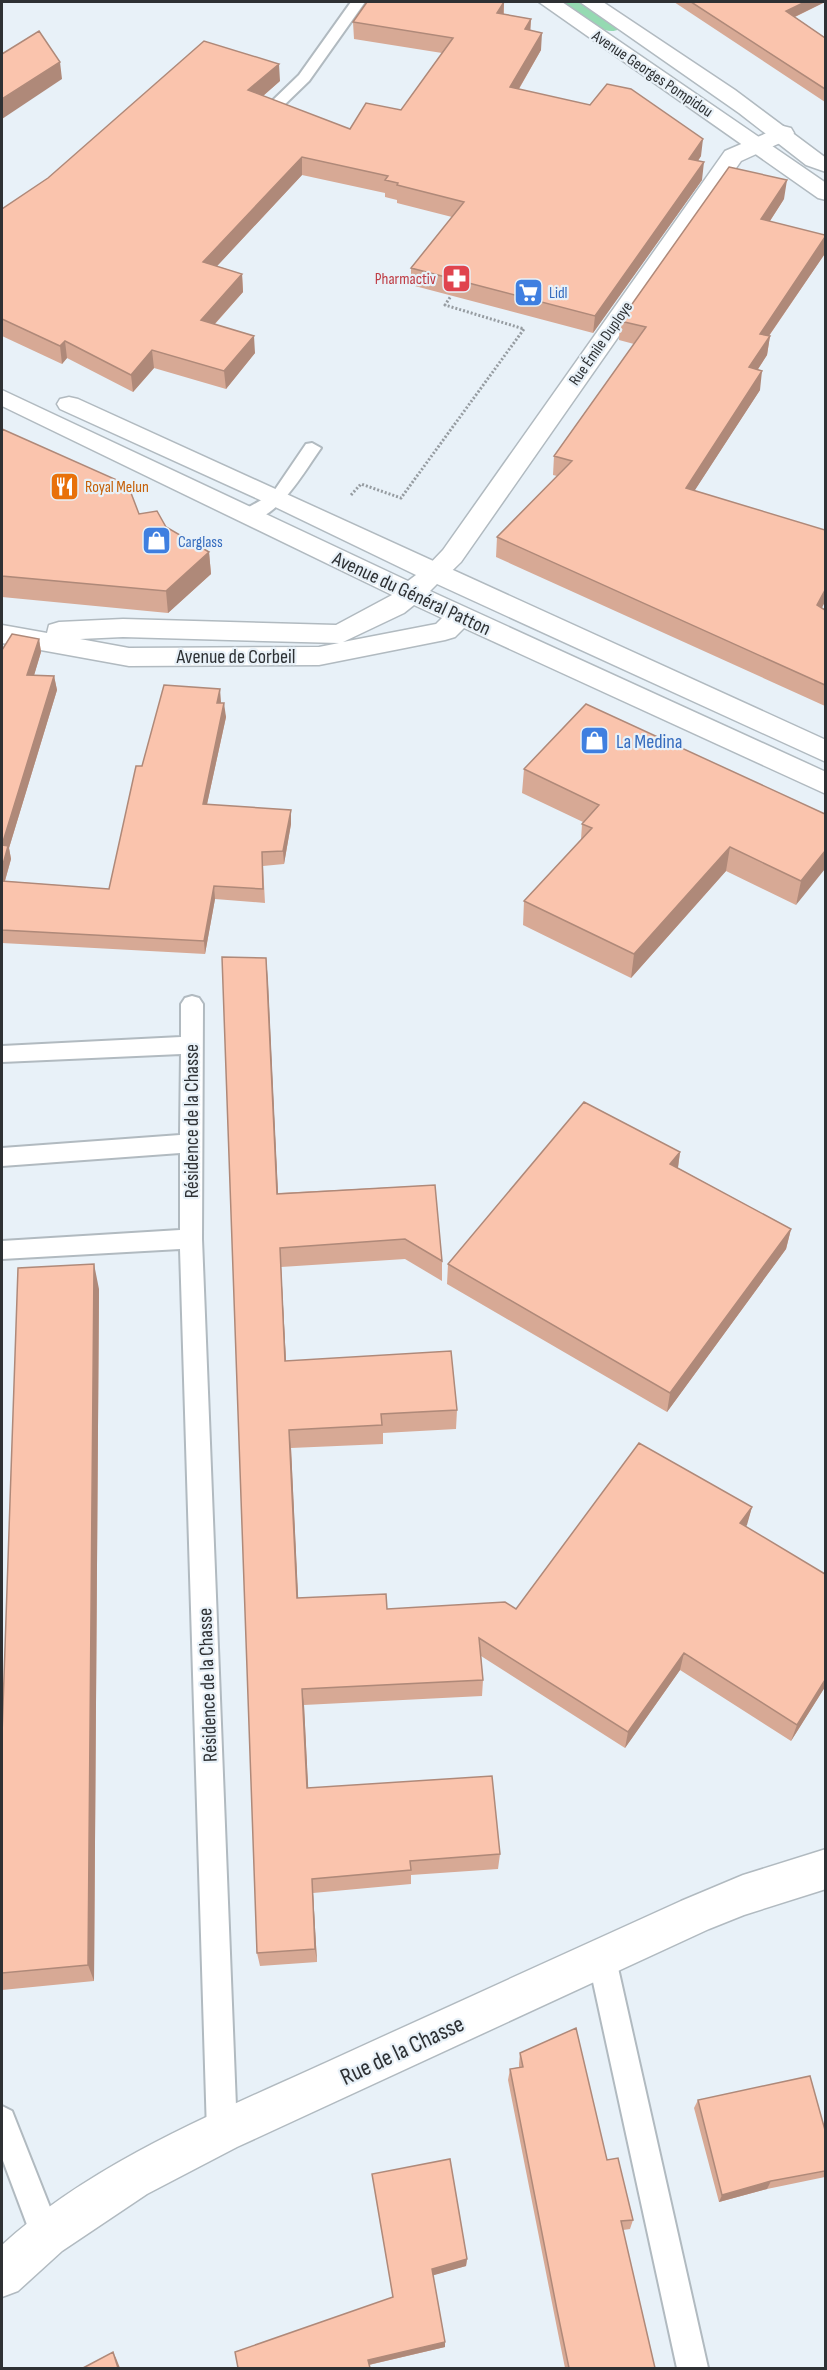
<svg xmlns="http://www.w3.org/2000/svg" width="827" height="2370" font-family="'Sofia Sans Condensed',sans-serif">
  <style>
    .green { fill: #95dab2 }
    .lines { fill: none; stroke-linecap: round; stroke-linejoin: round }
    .service-casing { stroke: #b1bac0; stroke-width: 4 }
    .minor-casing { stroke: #b1bac0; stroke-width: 3 }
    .tertiary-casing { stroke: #b1bac0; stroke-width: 3 }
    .secondary-casing { stroke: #b1bac0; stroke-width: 3 }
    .path { stroke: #969ca1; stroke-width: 3; stroke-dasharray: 2 2; stroke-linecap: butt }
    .service { fill: #fff; fill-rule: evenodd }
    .minor { fill: #fff; fill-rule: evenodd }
    .tertiary { fill: #fff; fill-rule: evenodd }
    .secondary { fill: #fff; fill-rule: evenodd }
    .wall { fill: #d7a995 }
    .shaded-wall { fill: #af8979 }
    .building { fill: #fac4ad; stroke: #af8979; stroke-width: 1.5 }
    .labels { text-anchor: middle; stroke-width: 4.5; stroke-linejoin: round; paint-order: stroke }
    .far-street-label { font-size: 16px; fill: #2e3134; stroke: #e8f1f8 }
    .far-health-label { font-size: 16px; fill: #be3a42; stroke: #e8f1f8; text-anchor: end }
    .far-shop-label { font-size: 16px; fill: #366cbe; stroke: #e8f1f8; text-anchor: start }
    .far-food-label { font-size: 16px; fill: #c56008; stroke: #e8f1f8; text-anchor: start }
    .street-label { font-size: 20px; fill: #2e3134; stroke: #e8f1f8 }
    .shop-label { font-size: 20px; fill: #366cbe; stroke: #e8f1f8; text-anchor: start }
    .near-street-label { font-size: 24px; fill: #2e3134; stroke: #e8f1f8 }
  </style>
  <rect width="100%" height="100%" fill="#e8f1f8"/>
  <path class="green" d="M559,2H581L619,29C604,39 573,10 559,2Z"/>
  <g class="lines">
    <defs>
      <path id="service" d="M351,2H365L309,81L280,109H270L268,106L270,103L299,75Z
        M312,443L321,448C305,470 273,529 240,520L237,516L240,512L272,494L306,444Z
        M192,996L199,998L203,1004L202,1239L237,2132L232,2142L222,2147L212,2142L207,2132L180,1249L2,1259V1241L180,1230V1153L2,1166V1148L180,1135L181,1054L2,1062V1046L181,1037V1004L185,998Z
        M602,1945L612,1949L616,1959L708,2368H677L588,1959L592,1949Z
        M2,2106L12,2111L61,2235L57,2246L46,2250L35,2246L2,2158Z"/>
      <path id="minor" d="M783,126L791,128L794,133L791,138L741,161L461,562C449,573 442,584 425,579L421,573L443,550L725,151Z"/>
      <path id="tertiary" d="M826,1849V1889L744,1915L709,1929L237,2147L147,2194L62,2251L18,2291L2,2297V2245C94,2162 213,2114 325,2063C443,2009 562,1955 681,1901L743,1875Z"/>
      <path id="secondary" d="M539,2H562L826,183V200L818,198Z
        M580,2H603L735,90L826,158V172L806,165L739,113Z
        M2,390L408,581L416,575L269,504L60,409L57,404L60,399L69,397L78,399L826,740V762L437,584L430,591L826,772V794L464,628L455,637L445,640L319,665L129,666L2,643V625L47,633L49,625L59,622L123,619L336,625L392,595L2,406ZM414,605L442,618L436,624L343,642L404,613ZM123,637L339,643L319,647L129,648L80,639Z"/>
    </defs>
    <use href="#service" class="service-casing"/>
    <use href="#minor" class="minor-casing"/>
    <use href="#tertiary" class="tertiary-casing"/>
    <use href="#secondary" class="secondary-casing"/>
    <path class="path" d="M351,495L361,484L401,498L524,329L445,305L451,296"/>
    <use href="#service" class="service"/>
    <use href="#minor" class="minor"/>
    <use href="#tertiary" class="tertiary"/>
    <use href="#secondary" class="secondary"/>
  </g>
  <path class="wall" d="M504,2V14L531,19L530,30L541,50L519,89L701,156L698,161L702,180L593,333L411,285V268L452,217L397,203V200L385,197V193L302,175L217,266L242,274L243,292L215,324L255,353L226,389L154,368L133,392L67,358L62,364L2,336V209L280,81L263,96L350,129L401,110L442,53L354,39L353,22Z
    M674,2H825L795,17L825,38V102Z
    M784,199L770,221L824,255L769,336H770L767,355L758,369L760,390L694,491L822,608L825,610V706L496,557L497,537L557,476L553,475L554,456L634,344L619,340L620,321Z
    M2,429L139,514L166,527L209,552L211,574L168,613L2,597Z
    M39,639L41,652L34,675L54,676L57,690L9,848L11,859L5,881L109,889L142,766L221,703L226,717L207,804L291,824L284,864L263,866L265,903L215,899L205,954L2,943V650Z
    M524,769L825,814L796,905L726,871L631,978L523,925L524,901L581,840L582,824L583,822L522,793Z
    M266,958L278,1193L435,1185L442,1261V1281L405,1259L281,1267L286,1361L457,1410L456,1429L383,1433V1444L291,1448L298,1598L387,1609H516L752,1507L746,1526L825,1687L791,1741L680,1670L625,1748L481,1656L483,1680L482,1696L304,1705L308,1788L500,1854L498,1869L411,1875V1884L313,1893L317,1962L260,1966L257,1953Z
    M680,1152L678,1168L791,1229L786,1249L667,1412L447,1284L448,1264Z
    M99,1289L94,1981L2,1990V1735Z
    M520,2053L607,2160L633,2220L630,2229L623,2230L655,2368H565L555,2318L508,2080L510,2069L519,2067V2064Z
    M698,2100L825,2130V2177L767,2189L719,2202L694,2108Z
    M372,2174L467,2259L466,2266L433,2275L445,2347L369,2365L238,2368L393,2297Z"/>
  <path class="shaded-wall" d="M504,2L503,19L497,13Z
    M805,2H825L784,22L786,11Z
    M531,19L530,36L525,29Z
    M542,33L541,50L510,104V87Z
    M60,62L62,79L2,119V99Z
    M279,64L280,81L249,108L248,90Z
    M703,139L701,156L687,177L689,159Z
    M302,157V175L205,279L203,262Z
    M704,162L702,180L593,333L595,316Z
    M787,180L784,199L759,238L761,219Z
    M825,237L824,255L757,353L760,334Z
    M242,274L243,292L202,338L201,320Z
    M254,336L255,353L226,389L224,371Z
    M770,336L767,355L747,386L749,367Z
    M65,341L67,358L62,364L60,346Z
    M152,350L154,368L133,392L131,375Z
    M762,371L760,390L684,507L686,488Z
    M209,552L211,574L168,613L166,591Z
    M825,590V602L813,625L817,605Z
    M39,639L41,652L30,689L27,675Z
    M54,676L57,690L9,848L11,859L2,891V845Z
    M220,689L221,702L218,716L217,703Z
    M224,703L226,717L204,818L203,804Z
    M291,810V824L284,864L283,851Z
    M730,847L726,871L631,978L634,954Z
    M825,851V869L796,905L801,881Z
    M214,886L215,899L205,954L204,941Z
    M266,958L268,980L279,1214L277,1194Z
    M680,1152L677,1174L670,1164Z
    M791,1229L786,1249L667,1412L670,1393Z
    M280,1248L281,1267L287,1380L285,1361Z
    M94,1264L99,1289L94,1981L88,1965Z
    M289,1430L291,1448L299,1615L297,1598Z
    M752,1507L747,1525L735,1541L740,1523Z
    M684,1653L680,1670L625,1748L628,1732Z
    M825,1680V1687L791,1741L797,1725Z
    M302,1689L304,1705L309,1803L307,1788Z
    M312,1879L313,1893L317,1962L315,1949Z
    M771,2181L767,2189L719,2202L722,2195Z
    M467,2259L466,2266L431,2276L432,2269Z
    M445,2342V2347L368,2365V2360Z
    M113,2352L116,2358L120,2368H118Z"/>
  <path class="building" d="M367,2H504L497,13L531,19L525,29L542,33L510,87L590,105L607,84L631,89L703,139L689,159L704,162L595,316L411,268L464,202L397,185L398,183L385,180L388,176L302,157L203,262L242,274L201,320L254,336L224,371L152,350L131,375L65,341L60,346L2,319V209L48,178L204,41L279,64L248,90L350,129L366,103L401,110L453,38L353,22Z
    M691,2H805L786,11L825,38V89Z
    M39,31L60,62L2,99V54Z
    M729,167L787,180L761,219L825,235V237L760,334L770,336L749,367L762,371L686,488L825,530V590L817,605L825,610V685L497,537L572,461L554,456L646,327L620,321Z
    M2,429L128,485L139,514L157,511L166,527L209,552L166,591L2,576Z
    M12,634L39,639L27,675L54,676L2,845L8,846L2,868V650Z
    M164,685L220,689L217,703H224L203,804L291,810L283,851L262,852L263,889L214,886L204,941L2,930V881L109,889L136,766H142Z
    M586,704L825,814V851L801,881L730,847L634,954L524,901L592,828L582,824L599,805L524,769Z
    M222,957L266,958L277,1194L435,1185L442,1261L405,1239L280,1248L285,1361L451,1351L457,1410L381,1414L382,1425L289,1430L297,1598L386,1594L387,1609L505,1602L516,1609L639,1443L752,1507L740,1523L825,1574V1680L797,1725L684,1653L628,1732L479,1638L483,1680L302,1689L307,1788L492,1776L500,1854L410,1861L411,1870L312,1879L315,1949L257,1953Z
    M584,1102L680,1152L670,1164L791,1229L670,1393L448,1264Z
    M94,1264L88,1965L2,1973V1735L18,1268Z
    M576,2028L607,2160L618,2158L633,2220L621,2221L655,2368H569L557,2310L510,2069L523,2067L520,2053Z
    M810,2076L825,2130V2171L771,2181L722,2195L698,2100Z
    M450,2159L467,2259L432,2269L445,2342L368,2360L370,2368H238L235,2352L393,2297L372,2174Z
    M113,2352L118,2368H83Z"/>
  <defs>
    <symbol id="pharmacy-square" viewBox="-11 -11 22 22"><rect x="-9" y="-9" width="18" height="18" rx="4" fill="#e0444e" stroke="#e8f1f8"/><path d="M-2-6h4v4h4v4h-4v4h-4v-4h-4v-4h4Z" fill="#fff"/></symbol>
    <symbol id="supermarket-square" viewBox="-11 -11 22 22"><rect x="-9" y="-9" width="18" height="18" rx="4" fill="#3f7fe0" stroke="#e8f1f8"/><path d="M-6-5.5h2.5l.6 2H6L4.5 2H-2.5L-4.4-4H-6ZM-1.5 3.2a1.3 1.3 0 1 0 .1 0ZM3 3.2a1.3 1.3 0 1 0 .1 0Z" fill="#fff"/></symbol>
    <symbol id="restaurant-square" viewBox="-11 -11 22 22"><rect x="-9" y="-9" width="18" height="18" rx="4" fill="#e8710a" stroke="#e8f1f8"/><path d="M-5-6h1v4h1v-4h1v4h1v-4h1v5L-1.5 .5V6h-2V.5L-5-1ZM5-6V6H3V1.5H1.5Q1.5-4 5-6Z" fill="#fff"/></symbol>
    <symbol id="shop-square" viewBox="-11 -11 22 22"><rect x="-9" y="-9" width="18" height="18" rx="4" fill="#3f7fe0" stroke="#e8f1f8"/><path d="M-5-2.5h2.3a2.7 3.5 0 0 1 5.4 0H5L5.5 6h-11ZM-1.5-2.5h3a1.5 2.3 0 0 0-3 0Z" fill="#fff"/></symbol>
  </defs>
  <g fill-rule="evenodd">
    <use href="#pharmacy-square" x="440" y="262" width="33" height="33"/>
    <use href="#supermarket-square" x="512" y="276" width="33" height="33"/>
    <use href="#restaurant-square" x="48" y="470" width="33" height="33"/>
    <use href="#shop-square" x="140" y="524" width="33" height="33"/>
    <use href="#shop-square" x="578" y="724" width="33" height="33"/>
  </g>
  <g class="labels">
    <g class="far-street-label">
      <text transform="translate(653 73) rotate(34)" y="6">Avenue Georges Pompidou</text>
      <text transform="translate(600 343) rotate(-55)" y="6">Rue Émile Duploye</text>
    </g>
    <g class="far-health-label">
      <text x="436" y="284">Pharmactiv</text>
    </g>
    <g class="far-shop-label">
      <text x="549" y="298">Lidl</text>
      <text x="178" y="547">Carglass</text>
    </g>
    <g class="far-food-label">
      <text x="85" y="492">Royal Melun</text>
    </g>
    <g class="street-label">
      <text transform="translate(412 593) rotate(25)" y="7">Avenue du Général Patton</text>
      <text x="236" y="663">Avenue de Corbeil</text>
      <text transform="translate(191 1121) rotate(-90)" y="7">Résidence de la Chasse</text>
      <text transform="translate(207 1685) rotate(-92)" y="7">Résidence de la Chasse</text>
    </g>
    <g class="shop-label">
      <text x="616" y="748">La Medina</text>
    </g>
    <g class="near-street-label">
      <text transform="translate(402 2050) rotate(-25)" y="8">Rue de la Chasse</text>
    </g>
  </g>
  <rect width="827" height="2370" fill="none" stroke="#2e3134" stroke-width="6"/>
</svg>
